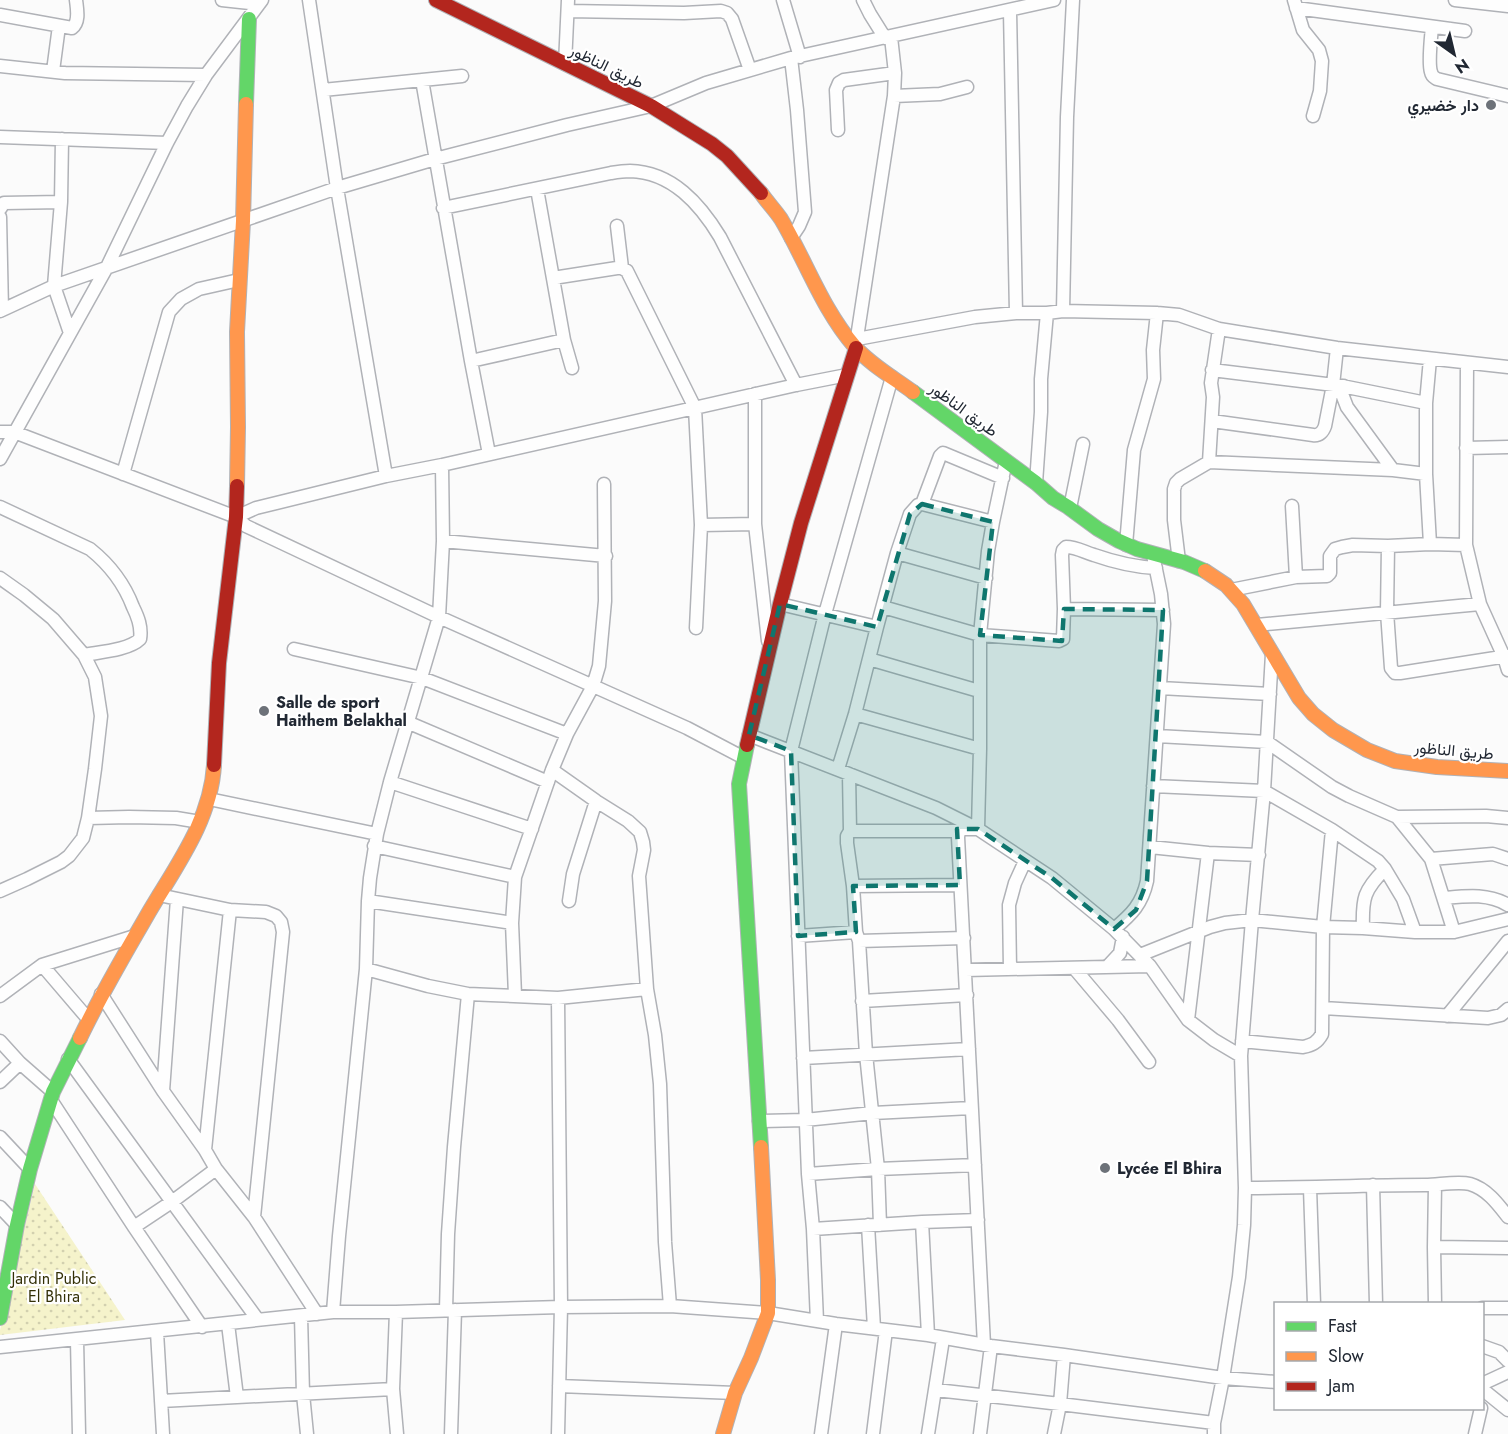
<svg xmlns="http://www.w3.org/2000/svg" width="1508" height="1434" font-family="Jost,Vazirmatn,sans-serif">
  <style>
    .park { fill: url(#park-dots) }
    .lines { fill: none; stroke-linecap: round; stroke-linejoin: round }
    .street-casing { stroke: #b0b2b7; stroke-width: 15 }
    .fast-casing { stroke: #b0b2b7; stroke-width: 16 }
    .slow-casing { stroke: #b0b2b7; stroke-width: 16 }
    .jam-casing { stroke: #b0b2b7; stroke-width: 16 }
    .street { stroke: #fefefe; stroke-width: 12 }
    .fast { stroke: #63d668; stroke-width: 14 }
    .slow { stroke: #ff974d; stroke-width: 14 }
    .jam { stroke: #b3261e; stroke-width: 14 }
    .marked { fill: #0f766e; fill-opacity: 0.2; stroke: #0f766e; stroke-width: 4.5; stroke-dasharray: 12 8; stroke-linejoin: round }
    .poi-dot { fill: #6d7279; stroke: #fff; stroke-width: 2 }
    .labels { text-anchor: middle; stroke-width: 4.5; stroke-linejoin: round; paint-order: stroke }
    .street-label { font-size: 16px; fill: #212833; stroke: #fff }
    .poi-label { font-size: 16px; font-weight: bold; fill: #212833; stroke: #fff; text-anchor: start }
    .park-label { font-size: 16px; fill: #333007; stroke: #fff }
  </style>
  <defs>
    <pattern id="park-dots" width="8" height="8" patternUnits="userSpaceOnUse" patternTransform="scale(1.5)"><rect width="8" height="8" fill="#f5f3cb"/><path d="M2 2h.1M6 6h.1" fill="none" stroke="#d2d0af" stroke-width="1.8" stroke-linecap="round"/></pattern>
  </defs>
  <rect width="100%" height="100%" fill="#fbfbfb"/>
  <path class="park" d="M35,1184L125,1320L0,1335V1330Z"/>
  <g class="lines">
    <defs>
      <path id="street" d="M222,0L259,4
        M309,0L337,188L386,476
        M783,0L800,57
        M863,0L870,14L885,38
        M1294,0L1303,30L1319,50L1322,61L1320,91L1313,116
        M1455,0L1508,6
        M1296,8L1465,31
        M568,11L684,13L721,11L727,13L732,19L750,70
        M1010,11L1016,313
        M0,15L72,28C80,22 77,9 76,0
        M1432,27C1431,38 1428,63 1431,72C1432,77 1434,77 1437,79L1508,96
        M565,64L568,0
        M0,66L65,73L206,75
        M53,71L59,26
        M422,80L471,361L489,454
        M323,90L462,76
        M894,96L940,94L967,87
        M838,130L836,90L839,83L844,80L895,73
        M0,137L167,143
        M62,139L61,202L54,286L70,333
        M443,208L611,173C617,172 624,171 630,171C672,172 700,204 720,237L796,385
        M0,209L4,203L61,202
        M0,217L2,310
        M617,226L622,268
        M791,238L799,226L805,212L797,110L791,58
        M553,278L617,268H622L627,271L695,408L701,525L696,628
        M0,311L54,286L337,188L435,159L567,125L651,106L706,83L791,58L1054,0
        M1063,311L1067,117L1073,0
        M857,339L975,317L1016,313H1047L1063,311L1157,313L1179,315L1219,329L1337,348L1508,367
        M564,340L572,368
        M856,344L894,96L895,73L891,37
        M1430,359L1426,403V474L1430,544
        M471,361L564,340L537,189
        M1467,363L1466,545L1480,604L1504,657L1508,670
        M1212,370L1342,386L1426,403
        M1344,386L1342,394L1347,407L1393,470
        M755,394V524L768,641
        M1212,421L1313,435C1319,436 1323,432 1325,426L1333,385L1337,348
        M0,432H14L236,517L246,526L439,617L687,728L744,758
        M1466,448L1508,447
        M0,459L107,267L167,143L187,106L206,75L262,0
        M1209,462L1213,397L1211,383L1219,329
        M123,474L169,312L181,299L199,289L239,280
        M1036,483L1041,412V379L1047,313
        M922,504L940,456L943,453L1003,478
        M1292,506L1296,577
        M0,507L90,549C110,565 124,583 133,607C138,617 142,627 140,639C129,650 100,652 84,655
        M1070,508L1083,444
        M236,517L256,508L386,476L442,465L796,385L847,375
        M701,525L755,524
        M443,541L606,556
        M1126,545L1134,450L1154,379L1153,350L1157,313
        M1388,546L1387,612L1391,668L1395,673H1400L1508,656
        M897,553L986,578
        M1179,561L1174,520V489L1176,483L1180,479L1209,462L1393,470L1426,474
        M0,578L24,595L53,619L84,655L95,677L101,716L95,769L88,818L83,838L69,856L61,862L27,879L0,891
        M1231,590L1296,577L1327,576L1330,573V556L1335,549L1342,547L1353,545L1388,546L1430,544L1466,545
        M780,604L877,627
        M883,607L980,635L1059,641L1063,639L1064,609L1163,610
        M1064,609L1062,555L1063,550L1066,547C1076,547 1084,552 1094,555C1114,562 1134,567 1156,568
        M1257,625L1480,604
        M294,649L422,678L567,734
        M869,659L979,691
        M1160,688L1270,694
        M855,714L980,749
        M407,722L548,782
        M749,735L936,808L978,829L1052,878L1114,929L1150,966L1188,1020L1214,1040L1241,1056
        M1157,736L1267,742L1332,787L1349,796L1397,817L1431,859L1454,932
        M838,769L855,714L877,627L897,553L910,514L918,505L922,504L993,522
        M552,770L596,801L628,821L640,832L643,842L644,850L639,876L647,989L655,1035L660,1084L665,1242L670,1306
        M849,774L850,831L847,836V843L853,886L856,932L859,941L866,1054L878,1169L880,1225
        M390,782L532,829
        M1153,786L1264,791L1332,830L1378,861L1385,869L1403,899L1415,932
        M209,799L377,834
        M1397,817L1486,816L1508,818
        M88,818L129,817L176,818L200,822
        M850,831H959
        M374,846L515,877
        M1150,847L1208,853L1259,855
        M1431,859L1493,854L1508,859
        M853,886L960,885
        M159,895L230,910L266,912L276,916L281,922L283,932L254,1217
        M1444,898C1466,896 1488,893 1508,905
        M368,901L512,923
        M569,901L573,874L596,801
        M1363,928C1362,898 1364,890 1385,869
        M1114,929C1132,914 1142,904 1147,881L1164,624L1161,594L1153,555
        M798,936L856,932
        M859,941L964,938
        M1140,955L1210,927L1225,923L1252,920L1323,927L1363,928L1415,932H1454L1508,919
        M42,965L89,1020
        M1107,967L1120,953L1123,937
        M1074,968L1118,1020L1149,1062
        M366,969L428,986L468,994L491,995L558,998L647,989
        M1010,969L1009,905L1015,883L1025,861
        M965,970L1150,966
        M101,994L163,1091L205,1150L216,1169L254,1217L317,1314
        M515,995L512,923L515,877L552,770L567,734L593,686L599,666L605,601L604,484
        M0,996L42,965L135,936
        M862,1001L967,995
        M1323,1008L1488,1018L1501,1015L1508,1009
        M1447,1016L1508,941
        M1188,1020L1208,853
        M0,1041L20,1063L53,1092
        M1242,1041L1303,1047C1312,1045 1317,1043 1322,1034L1323,927L1332,830
        M803,1058L969,1049
        M68,1059L258,1320
        M0,1082L20,1063
        M163,1091L177,899
        M51,1100L134,1227L202,1327
        M759,1121L805,1120L873,1113L971,1108
        M0,1137L30,1169
        M205,1150L230,910
        M808,1174L878,1169L975,1165
        M1373,1185L1376,1304
        M1435,1185L1434,1247L1435,1304
        M1245,1188C1305,1188 1365,1185 1425,1185C1438,1185 1458,1181 1470,1184C1487,1189 1498,1204 1508,1217
        M1310,1188L1314,1304
        M0,1207L17,1225
        M922,1222L928,1335
        M868,1225L874,1328
        M134,1227L173,1201L216,1169
        M813,1229L922,1222L978,1220
        M1434,1247L1508,1248
        M1482,1308H1508
        M446,1310L448,1234L454,1147L468,994
        M333,1312L339,1236L366,969L368,901L370,878L377,834L390,782L439,617L443,541L442,465
        M396,1312L393,1389L397,1434
        M301,1316L303,1394L307,1434
        M817,1321L813,1229L808,1174L791,751L825,614L892,377
        M228,1324L237,1397
        M157,1332L163,1434
        M77,1340L79,1434
        M984,1345L958,837L959,831L964,829H978L980,749V635L988,551L993,522L1006,461
        M1482,1346L1499,1352L1508,1361
        M0,1347L333,1312H396L561,1307L670,1306L768,1313L836,1324L928,1335L991,1346L1064,1355L1223,1378L1276,1382
        M1482,1384L1508,1372
        M559,1386L735,1393
        M1482,1389L1508,1410
        M936,1390L1060,1404L1214,1423
        M161,1401L393,1389
        M451,1434L455,1310
        M558,1434L561,1307L558,998
        M821,1434L836,1324
        M873,1434L886,1330
        M928,1434L943,1339
        M980,1434L991,1346
        M1054,1434L1060,1404L1064,1355
        M1214,1434V1423L1223,1378L1239,1277L1244,1225L1245,1188L1241,1056L1252,920L1264,791L1272,654
        M1475,1434L1481,1408"/>
      <path id="fast" d="M246,104L249,19
        M913,392L1036,483L1053,498L1068,507L1098,529L1119,541L1137,549L1184,562L1205,571
        M747,745L739,784L761,1147
        M0,1318L17,1225L30,1169L53,1092L80,1038"/>
      <path id="slow" d="M761,193C767,202 775,210 781,219C806,261 822,309 855,347C871,365 894,378 913,392
        M237,486L238,427L237,332L243,221L246,104
        M1205,571L1226,585L1243,604L1299,698L1313,714L1333,730L1367,750L1395,761L1437,767L1508,771
        M80,1038C101,994 125,954 149,912C176,866 211,820 214,765
        M723,1434L735,1393L751,1358L768,1313V1280L761,1147"/>
      <path id="jam" d="M436,0L651,106L712,144L727,156L761,193
        M747,745L780,604L801,523L856,348
        M214,765L219,663L236,517L237,486"/>
    </defs>
    <use href="#street" class="street-casing"/>
    <use href="#fast" class="fast-casing"/>
    <use href="#slow" class="slow-casing"/>
    <use href="#jam" class="jam-casing"/>
    <use href="#street" class="street"/>
    <use href="#fast" class="fast"/>
    <use href="#slow" class="slow"/>
    <use href="#jam" class="jam"/>
  </g>
  <path class="marked" d="M922,504L993,522L980,635L1062,641L1064,609L1163,610L1147,881L1136,910L1114,929L1052,878L978,829H957L960,885L853,886L856,932L798,936L791,751L749,735L780,604L877,627L910,514Z"/>
  <g class="poi-dot">
    <circle cx="1491" cy="105" r="6"/>
    <circle cx="264" cy="711" r="6"/>
    <circle cx="1105" cy="1168" r="6"/>
  </g>
  <g class="labels">
    <g class="street-label">
      <text transform="translate(607 66) rotate(26)" y="6">طريق الناظور</text>
      <text transform="translate(964 409) rotate(36)" y="6">طريق الناظور</text>
      <text transform="translate(1454 750) rotate(5)" y="6">طريق الناظور</text>
    </g>
    <g class="poi-label">
      <text x="1479" y="111" text-anchor="end">دار خضيري</text>
      <text x="276" y="708">Salle de sport<tspan x="276" dy="18">Haithem Belakhal</tspan></text>
      <text x="1117" y="1174">Lycée El Bhira</text>
    </g>
    <g class="park-label">
      <text x="54" y="1284">Jardin Public<tspan x="54" dy="18">El Bhira</tspan></text>
    </g>
  </g>
  <rect x="1274" y="1302" width="210" height="108" fill="#ffffff" stroke="#a6a9ad" stroke-width="1.5"/>
  <rect x="1286" y="1322" width="30" height="9" fill="#63d668" stroke="#a6a9ad" stroke-width="1.5"/>
  <text x="1328" y="1332" font-size="18" fill="#212833">Fast</text>
  <rect x="1286" y="1352" width="30" height="9" fill="#ff974d" stroke="#a6a9ad" stroke-width="1.5"/>
  <text x="1328" y="1362" font-size="18" fill="#212833">Slow</text>
  <rect x="1286" y="1382" width="30" height="9" fill="#b3261e" stroke="#a6a9ad" stroke-width="1.5"/>
  <text x="1328" y="1392" font-size="18" fill="#212833">Jam</text>
  <g transform="translate(1454 54) rotate(146)" stroke="#ffffff" stroke-width="4.5" paint-order="stroke">
  <path d="M0-4.5L10 22L0 15L-10 22Z" fill="#212833"/>
  <text y="-9" font-size="16" font-weight="bold" text-anchor="middle" fill="#212833">N</text>
  </g>
</svg>
